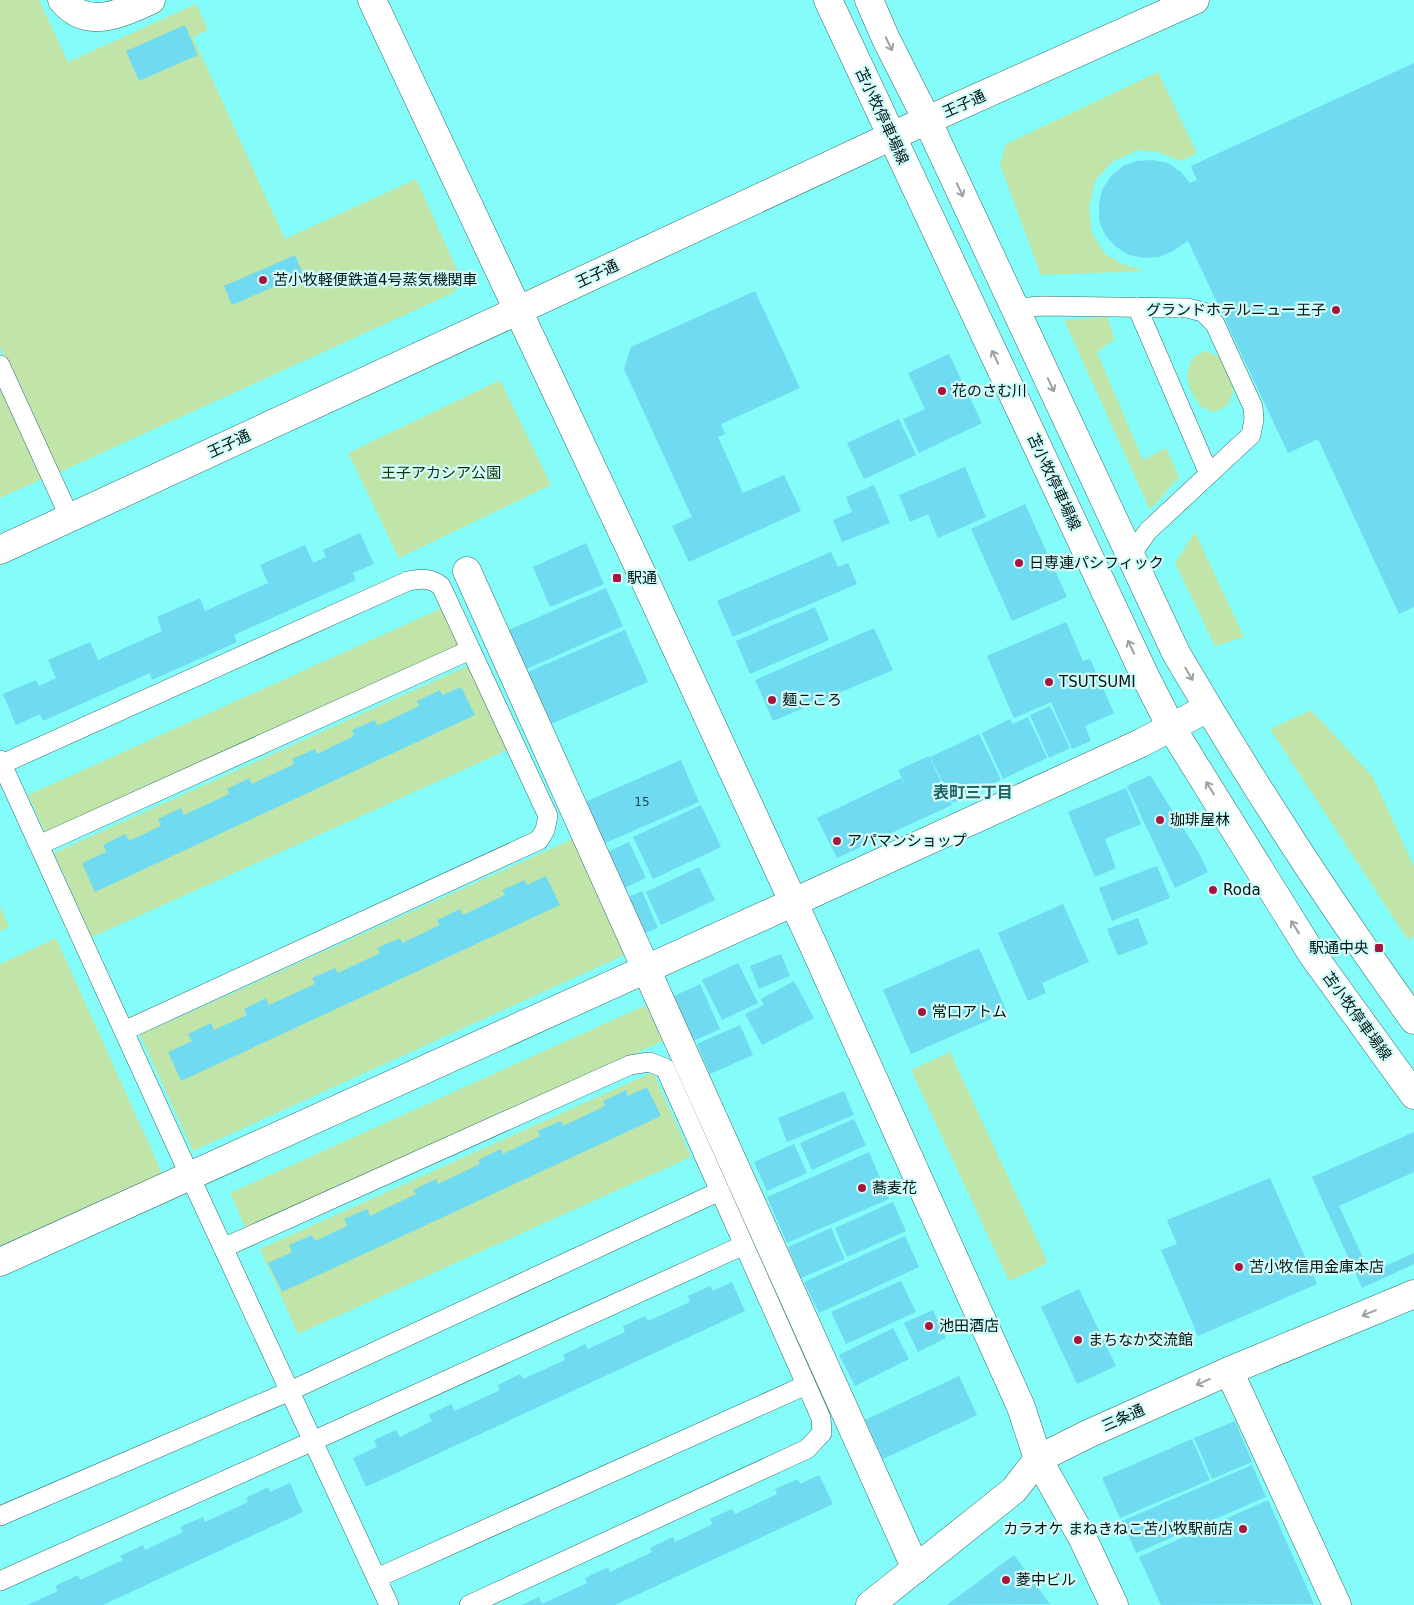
<svg xmlns="http://www.w3.org/2000/svg" width="1414" height="1605" font-family="'DejaVu Sans','Noto Sans JP',sans-serif">
  <style>
    .green { fill: #c1e4a9 }
    .building { fill: #70daf0 }
    .lines { fill: none; stroke-linecap: round; stroke-linejoin: round }
    .lane-casing { stroke: #2c6d6b; stroke-width: 20 }
    .street-casing { stroke: #2c6d6b; stroke-width: 29 }
    .secondary-casing { stroke: #2c6d6b; stroke-width: 29 }
    .primary-casing { stroke: #2c6d6b; stroke-width: 29 }
    .lane { stroke: #fff; stroke-width: 19 }
    .street { stroke: #fff; stroke-width: 28 }
    .secondary { stroke: #fff; stroke-width: 28 }
    .primary { stroke: #fff; stroke-width: 28 }
    .oneway { stroke: #99a1a1 }
    .poi-dot { fill: #aa153f; stroke: #d2fcfa; stroke-width: 2 }
    .labels { text-anchor: middle; stroke-width: 4.5; stroke-linejoin: round; paint-order: stroke }
    .number-label { font-size: 12px; fill: #1c454a }
    .street-label { font-size: 15px; fill: #001313; stroke: #d2fcfa }
    .poi-label { font-size: 15px; fill: #001313; stroke: #d2fcfa; text-anchor: start }
    .park-label { font-size: 15px; fill: #183100; stroke: #d2fcfa }
    .neighbourhood-label { font-size: 16px; font-weight: bold; fill: #216362; stroke: #d2fcfa }
  </style>
  <rect width="100%" height="100%" fill="#84fcf9"/>
  <path class="green" d="M0,0H39L68,62L196,4L208,30L193,37L285,239L416,179L460,276L455,292L58,473L0,347Z
    M1158,72L1197,153L1181,161L1158,152L1139,150L1112,162L1095,181L1089,208L1092,232L1104,253L1122,264L1146,271L1041,275L1000,165L1006,144Z
    M1107,317L1115,339L1097,352L1143,460L1166,448L1179,477L1150,510L1064,320Z
    M1205,351L1220,357L1231,375L1233,393L1228,405L1215,412L1202,408L1190,390L1187,374L1192,358Z
    M500,380L551,485L399,558L348,453Z
    M0,384L44,478L0,498Z
    M1195,532L1244,637L1215,646L1175,563Z
    M442,608L460,645L45,832L28,795Z
    M472,664L510,749L92,937L54,853Z
    M1311,710L1373,777L1414,867V936L1408,940L1270,729Z
    M579,836L631,952L193,1151L140,1035Z
    M0,906L9,927L0,931Z
    M56,938L162,1173L0,1246V964Z
    M646,1005L663,1041L246,1229L230,1193Z
    M950,1052L1048,1263L1009,1281L911,1070Z
    M653,1072L691,1157L298,1334L260,1249Z"/>
  <path class="building" d="M185,25L198,55L139,81L126,51Z
    M1414,63V607L1399,614L1318,439L1288,453L1188,241L1173,251L1159,257L1143,258L1129,255L1115,246L1105,235L1099,220V204L1102,190L1111,176L1123,166L1137,161L1152,160L1168,163L1181,172L1190,183L1197,180L1191,166Z
    M295,255L303,274L232,305L224,286Z
    M755,291L800,388L721,424L725,434L718,437L743,493L784,475L801,511L689,562L672,526L692,517L624,369L631,347Z
    M949,354L982,423L919,453L903,419L925,409L908,373Z
    M899,419L916,455L864,479L847,443Z
    M965,467L986,517L938,538L928,514L910,522L899,495Z
    M874,485L890,523L842,542L833,520L852,512L846,497Z
    M1025,504L1067,597L1012,621L971,529Z
    M360,533L374,564L353,573L356,580L234,635L237,642L152,680L150,673L43,721L40,714L16,725L3,694L36,680L39,686L56,678L48,660L90,642L98,660L162,631L157,617L200,598L205,611L268,583L260,565L305,545L313,563L326,557L323,550Z
    M586,543L604,584L550,607L533,567Z
    M831,552L838,567L848,563L857,584L733,637L717,601Z
    M606,588L623,626L522,671L504,632Z
    M815,607L829,640L750,674L736,641Z
    M1066,622L1083,661L1090,659L1114,713L1085,726L1091,741L1072,749L1051,702L1014,718L987,656Z
    M874,628L893,670L773,721L755,680Z
    M625,630L648,682L551,724L528,672Z
    M461,687L475,715L95,892L82,863L106,852L103,845L125,834L129,841L161,826L158,819L181,808L184,815L229,794L227,789L249,778L252,784L294,764L292,759L315,749L317,754L354,736L352,730L375,720L377,726L419,706L417,701L440,690L442,695Z
    M1050,706L1070,748L1049,758L1030,715Z
    M1028,717L1047,758L1003,779L982,733L1010,719L1013,724Z
    M979,734L1001,780L953,803L930,757Z
    M929,756L952,805L837,858L817,818L901,778L908,790L898,770Z
    M681,760L699,802L603,844L585,802Z
    M1150,775L1199,853L1208,872L1175,888L1127,786Z
    M1126,788L1141,824L1105,839L1116,868L1095,877L1068,812Z
    M701,805L721,847L653,879L633,837Z
    M629,842L646,878L618,891L601,855Z
    M1157,866L1170,898L1112,921L1099,888Z
    M699,867L715,900L661,925L646,892Z
    M546,876L560,905L181,1081L168,1052L192,1041L188,1034L211,1023L214,1030L247,1015L244,1009L266,998L269,1005L315,984L312,978L335,968L338,973L380,953L377,948L400,938L402,943L440,925L437,920L460,909L463,915L505,895L502,890L525,880L527,885Z
    M642,891L658,928L637,936L622,900Z
    M1063,904L1089,962L1042,983L1046,993L1028,1001L998,933Z
    M1138,918L1148,944L1118,956L1107,929Z
    M979,948L1007,1012L911,1054L883,990Z
    M781,954L790,976L759,989L750,966Z
    M738,963L758,1003L722,1020L702,980Z
    M794,981L814,1018L762,1045L745,1014L764,1005L761,999Z
    M700,984L720,1029L691,1042L672,997Z
    M740,1025L753,1055L710,1074L697,1044Z
    M647,1087L661,1116L282,1292L268,1263L292,1252L289,1245L312,1235L315,1241L347,1226L344,1219L367,1209L370,1216L416,1194L413,1190L436,1179L438,1184L480,1164L478,1160L501,1149L503,1154L540,1136L538,1131L561,1121L563,1126L605,1106L603,1101L626,1090L628,1096Z
    M844,1091L854,1115L787,1142L778,1118Z
    M854,1119L866,1145L812,1170L800,1143Z
    M1414,1132V1172L1339,1206L1370,1273L1414,1253V1264L1362,1288L1312,1177Z
    M794,1144L807,1173L767,1191L754,1162Z
    M869,1152L889,1199L787,1243L767,1197Z
    M1270,1178L1317,1284L1198,1336L1161,1250L1177,1244L1167,1220Z
    M893,1202L906,1231L847,1257L835,1228Z
    M831,1228L845,1259L801,1278L788,1247Z
    M905,1236L919,1267L819,1313L804,1282Z
    M901,1281L916,1312L846,1344L831,1312Z
    M732,1282L745,1311L366,1487L353,1458L377,1447L374,1440L396,1430L400,1437L432,1421L429,1415L451,1404L455,1411L500,1390L498,1385L520,1374L523,1379L565,1360L563,1355L585,1344L588,1349L625,1332L623,1326L645,1316L648,1321L690,1302L688,1296L710,1286L713,1291Z
    M1079,1289L1116,1366L1077,1384L1041,1307Z
    M933,1310L946,1338L918,1352L904,1323Z
    M893,1328L909,1359L855,1386L839,1355Z
    M959,1376L977,1415L883,1459L865,1420Z
    M1235,1421L1252,1462L1212,1479L1194,1438Z
    M1192,1439L1210,1480L1120,1518L1102,1478Z
    M1252,1465L1266,1497L1136,1553L1122,1521Z
    M819,1475L833,1504L615,1605H521L539,1597L542,1604L587,1583L585,1578L608,1567L610,1572L652,1552L650,1548L673,1537L675,1542L713,1524L710,1519L732,1509L735,1514L777,1494L775,1489L798,1479L800,1484Z
    M290,1483L303,1512L103,1605H27L58,1591L55,1586L78,1575L80,1580L123,1560L120,1556L143,1545L145,1550L183,1532L180,1527L203,1517L205,1522L248,1502L246,1498L268,1487L270,1492Z
    M1268,1500L1314,1604L1161,1605L1139,1557Z
    M1014,1555L1050,1604L947,1605Z"/>
  <g class="lines">
    <defs>
      <path id="lane" d="M1137,307L1209,474
        M1015,308L1041,306L1187,308L1203,312L1215,324L1253,407L1254,419L1251,435L1148,531L1130,556
        M0,365L70,518
        M0,760L200,1198L389,1605
        M2,764L408,581C421,579 430,577 441,586L548,816L545,830L539,840L124,1031
        M39,845L470,650
        M223,1248L630,1065L649,1062L665,1068L821,1418L822,1433L807,1449L469,1605
        M0,1516L290,1391L720,1191
        M377,1578L806,1385
        M0,1581L313,1441L744,1245"/>
      <path id="street" d="M62,0C87,31 122,13 151,0
        M0,550L519,310
        M467,571L916,1569
        M0,1262L792,903L1141,743L1208,708
        M1229,1371L1337,1605"/>
      <path id="secondary" d="M372,0L642,574L815,949L1021,1407L1038,1459L1083,1539L1114,1605
        M519,310L892,136L1195,0
        M870,1605L1014,1490L1038,1459L1088,1434L1229,1371L1414,1294"/>
      <path id="primary" d="M828,0L1144,674L1171,727L1312,954L1414,1095
        M869,0L886,39L927,120L1176,653C1249,778 1329,902 1414,1020"/>
    </defs>
    <use href="#lane" class="lane-casing"/>
    <use href="#street" class="street-casing"/>
    <use href="#secondary" class="secondary-casing"/>
    <use href="#primary" class="primary-casing"/>
    <use href="#lane" class="lane"/>
    <use href="#street" class="street"/>
    <use href="#secondary" class="secondary"/>
    <use href="#primary" class="primary"/>
  </g>
  <defs><path id="oneway-shaft" d="M-6 0H5M1.5-3L5.5 0L1.5 3" fill="none" stroke-width="1.6" stroke-linecap="round" stroke-linejoin="round" transform="scale(1.25)"/></defs>
  <g class="oneway">
    <use href="#oneway-shaft" transform="translate(889 44) rotate(64)"/>
    <use href="#oneway-shaft" transform="translate(960 190) rotate(65)"/>
    <use href="#oneway-shaft" transform="translate(995 357) rotate(-115)"/>
    <use href="#oneway-shaft" transform="translate(1051 385) rotate(65)"/>
    <use href="#oneway-shaft" transform="translate(1131 647) rotate(-115)"/>
    <use href="#oneway-shaft" transform="translate(1189 674) rotate(60)"/>
    <use href="#oneway-shaft" transform="translate(1210 788) rotate(-122)"/>
    <use href="#oneway-shaft" transform="translate(1295 927) rotate(-122)"/>
    <use href="#oneway-shaft" transform="translate(1369 1313) rotate(157)"/>
    <use href="#oneway-shaft" transform="translate(1203 1382) rotate(156)"/>
  </g>
  <g class="poi-dot">
    <circle cx="263" cy="280" r="5"/>
    <circle cx="1336" cy="310" r="5"/>
    <circle cx="942" cy="391" r="5"/>
    <circle cx="1019" cy="563" r="5"/>
    <rect x="612" y="573" width="10" height="10" rx="2.5"/>
    <circle cx="1049" cy="682" r="5"/>
    <circle cx="772" cy="700" r="5"/>
    <circle cx="1160" cy="820" r="5"/>
    <circle cx="837" cy="841" r="5"/>
    <circle cx="1213" cy="890" r="5"/>
    <rect x="1374" y="943" width="10" height="10" rx="2.5"/>
    <circle cx="922" cy="1012" r="5"/>
    <circle cx="862" cy="1188" r="5"/>
    <circle cx="1239" cy="1267" r="5"/>
    <circle cx="929" cy="1326" r="5"/>
    <circle cx="1078" cy="1340" r="5"/>
    <circle cx="1243" cy="1529" r="5"/>
    <circle cx="1006" cy="1580" r="5"/>
  </g>
  <g class="labels">
    <g class="number-label">
      <text x="642" y="806">15</text>
    </g>
    <g class="street-label">
      <text transform="translate(964 104) rotate(-24)" y="5">王子通</text>
      <text transform="translate(882 116) rotate(65)" y="5">苫小牧停車場線</text>
      <text transform="translate(597 274) rotate(-25)" y="5">王子通</text>
      <text transform="translate(229 444) rotate(-25)" y="5">王子通</text>
      <text transform="translate(1054 482) rotate(65)" y="5">苫小牧停車場線</text>
      <text transform="translate(1357 1016) rotate(54)" y="5">苫小牧停車場線</text>
      <text transform="translate(1123 1418) rotate(-24)" y="5">三条通</text>
    </g>
    <g class="poi-label">
      <text x="273" y="285">苫小牧軽便鉄道4号蒸気機関車</text>
      <text x="1326" y="315" text-anchor="end">グランドホテルニュー王子</text>
      <text x="952" y="396">花のさむ川</text>
      <text x="1029" y="568">日専連パシフィック</text>
      <text x="627" y="583">駅通</text>
      <text x="1059" y="687">TSUTSUMI</text>
      <text x="782" y="705">麺こころ</text>
      <text x="1170" y="825">珈琲屋林</text>
      <text x="847" y="846">アパマンショップ</text>
      <text x="1223" y="895">Roda</text>
      <text x="1369" y="953" text-anchor="end">駅通中央</text>
      <text x="932" y="1017">常口アトム</text>
      <text x="872" y="1193">蕎麦花</text>
      <text x="1249" y="1272">苫小牧信用金庫本店</text>
      <text x="939" y="1331">池田酒店</text>
      <text x="1088" y="1345">まちなか交流館</text>
      <text x="1233" y="1534" text-anchor="end">カラオケ まねきねこ苫小牧駅前店</text>
      <text x="1016" y="1585">菱中ビル</text>
    </g>
    <g class="park-label">
      <text x="441" y="478">王子アカシア公園</text>
    </g>
    <g class="neighbourhood-label">
      <text x="973" y="798">表町三丁目</text>
    </g>
  </g>
</svg>
